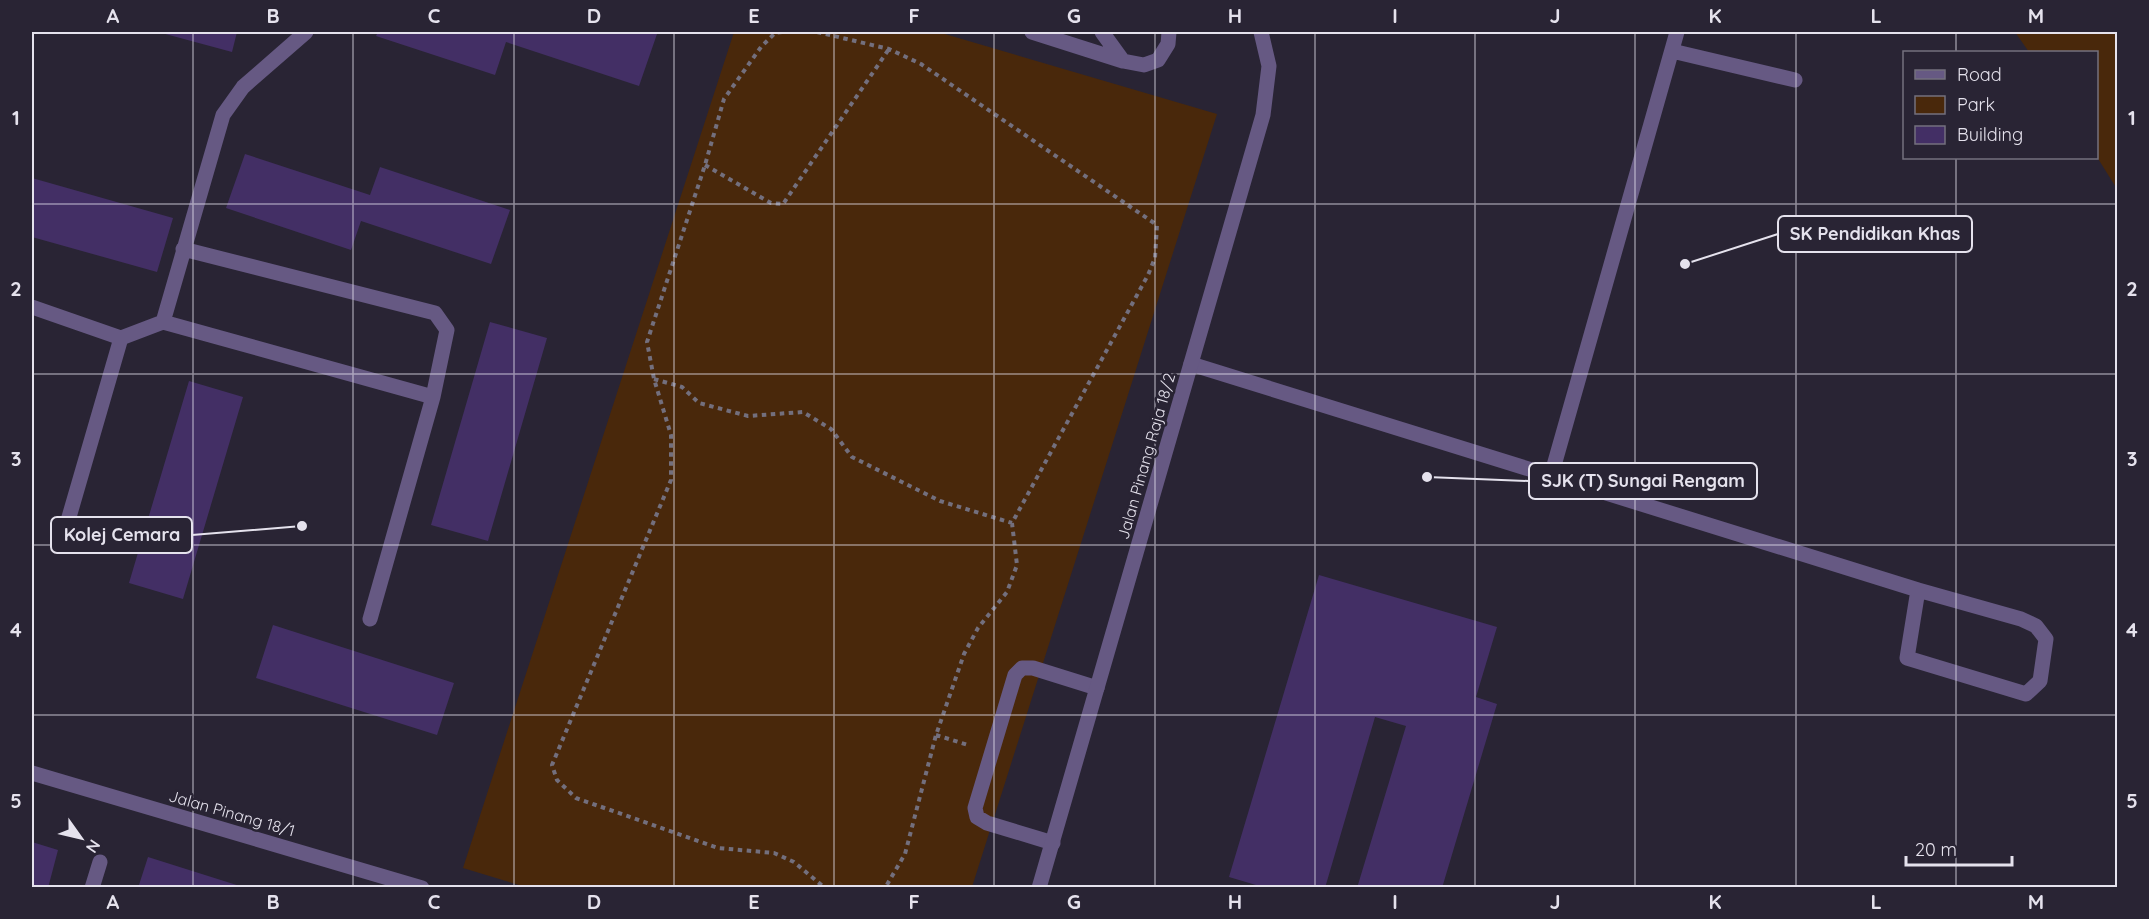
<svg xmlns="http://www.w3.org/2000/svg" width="2149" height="919" font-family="Quicksand,sans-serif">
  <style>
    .green { fill: #49280b }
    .building { fill: #432f65 }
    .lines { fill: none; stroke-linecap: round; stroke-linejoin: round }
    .path { stroke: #736f7d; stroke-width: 4; stroke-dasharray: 4.5 4.5; stroke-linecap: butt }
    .service { stroke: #665983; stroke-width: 15 }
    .minor { stroke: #665983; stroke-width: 15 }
    .tertiary { stroke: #665983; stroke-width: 15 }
    .grid { fill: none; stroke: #e5e2ed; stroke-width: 1.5; stroke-opacity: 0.55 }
    .labels { text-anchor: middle; stroke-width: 5; stroke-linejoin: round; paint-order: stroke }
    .street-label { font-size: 16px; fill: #e5e2ed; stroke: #292434 }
    .leader { fill: none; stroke: #e5e2ed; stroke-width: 2 }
    .callout-dot { fill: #e5e2ed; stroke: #292434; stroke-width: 2 }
    .callout { fill: #292434; stroke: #e5e2ed; stroke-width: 2 }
    .callout-label { font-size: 18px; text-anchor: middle; font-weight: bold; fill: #e5e2ed }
    .neatline { fill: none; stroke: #e5e2ed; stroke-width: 2 }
    .grid-label { font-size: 20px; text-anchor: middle; font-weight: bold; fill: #e5e2ed }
  </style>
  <rect width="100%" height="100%" fill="#292434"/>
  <path class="green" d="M734,32H938L1217,114L972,887L529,888L463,868Z
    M2015,32H2117V189L2097,157L2096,52H2029Z"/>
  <path class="building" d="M158,32H237L232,52Z
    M378,32H648L657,34L639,86L506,42L495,75L376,36Z
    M245,154L370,195L380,167L510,210L491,264L361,221L351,250L226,208Z
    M32,178L173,218L157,272L32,237Z
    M490,322L547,338L488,541L431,525Z
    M189,381L243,397L183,599L129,583Z
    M1319,575L1497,627L1476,697L1497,704L1442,888H1357L1406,726L1375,717L1325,888H1266L1229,877Z
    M273,625L454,683L437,735L256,678Z
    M32,842L58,850L48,888H32Z
    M148,857L243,887V888H138Z"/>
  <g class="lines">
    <path class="path" d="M782,32L775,33L761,47L724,99L705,165L647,342L654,379L671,435V480L552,765L557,780L576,798L718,848L774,853L794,862L825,888
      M817,32L889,49L921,64L1157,225L1155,258L1148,275L1012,523L1017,565L1007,592L978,628L964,654L936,735L905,854L885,888
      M705,165L771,203L783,204L889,49
      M654,379L682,387L699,403L748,416L803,412L831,429L852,457L940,501L1012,523
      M936,735L968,745"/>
    <path class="service" d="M1032,32L1123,61L1144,65L1158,60L1168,44L1169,32
      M1102,32L1123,61
      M1672,51L1795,80
      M183,249L435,313L447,330L433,397L370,619
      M32,307L121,338
      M163,322L433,397
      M1191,364L1918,590
      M1551,476L1677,32
      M67,524L121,338L163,322L223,115L243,87L306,32
      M1918,590L2021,619L2036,626L2046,639L2040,681L2026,694L1907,658Z
      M1053,843L987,823L977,817L975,808L1015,675L1022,668H1033L1097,688"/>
    <path class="minor" d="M92,888L100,862
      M1039,888L1263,115L1269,66L1261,32"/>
    <path class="tertiary" d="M32,773L422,888"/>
  </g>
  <path class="grid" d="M193,32V888M353,32V888M514,32V888M674,32V888M834,32V888M994,32V888M1155,32V888M1315,32V888M1475,32V888M1635,32V888M1796,32V888M1956,32V52M1956,158V888M32,204H2118M32,374H2118M32,545H2118M32,715H2118"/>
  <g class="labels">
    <g class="street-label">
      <text transform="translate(1146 456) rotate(-74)" y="6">Jalan Pinang Raja 18/2</text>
      <text transform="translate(232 813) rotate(16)" y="6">Jalan Pinang 18/1</text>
    </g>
  </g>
  <path class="leader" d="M1685 264L1778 234M1427 477L1529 481M302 526L192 535"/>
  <g class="callout-dot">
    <circle cx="1685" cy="264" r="6"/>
    <circle cx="1427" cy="477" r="6"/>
    <circle cx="302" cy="526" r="6"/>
  </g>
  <g class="callout">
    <rect x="1778" y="216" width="194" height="36" rx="6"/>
    <rect x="1529" y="463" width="228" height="36" rx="6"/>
    <rect x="51" y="517" width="141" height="36" rx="6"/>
  </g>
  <g class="callout-label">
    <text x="1875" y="240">SK Pendidikan Khas</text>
    <text x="1643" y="487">SJK (T) Sungai Rengam</text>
    <text x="122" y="541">Kolej Cemara</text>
  </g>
  <rect width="2149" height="919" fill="none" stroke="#292434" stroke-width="66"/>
  <rect x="1903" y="51" width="195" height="108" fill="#292434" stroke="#74707e" stroke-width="1.5"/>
  <rect x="1915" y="70" width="30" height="9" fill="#665983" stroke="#74707e" stroke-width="1.5"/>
  <text x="1957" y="81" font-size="18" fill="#e5e2ed">Road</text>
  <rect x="1915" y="96" width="30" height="18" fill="#49280b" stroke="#74707e" stroke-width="1.5"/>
  <text x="1957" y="111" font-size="18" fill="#e5e2ed">Park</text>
  <rect x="1915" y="126" width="30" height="18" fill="#432f65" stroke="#74707e" stroke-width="1.5"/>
  <text x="1957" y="141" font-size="18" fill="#e5e2ed">Building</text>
  <g transform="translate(81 838) rotate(124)" stroke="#292434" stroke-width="4.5" paint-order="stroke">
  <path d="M0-4.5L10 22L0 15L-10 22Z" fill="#e5e2ed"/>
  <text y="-9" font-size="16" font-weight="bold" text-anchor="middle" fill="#e5e2ed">N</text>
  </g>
  <path d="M1906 856v9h106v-9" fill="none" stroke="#e5e2ed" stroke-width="3"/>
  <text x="1915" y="856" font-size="18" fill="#e5e2ed" stroke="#292434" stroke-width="4.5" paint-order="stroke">20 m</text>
  <rect x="33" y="33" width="2083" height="853" class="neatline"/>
  <g class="grid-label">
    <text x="113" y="23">A</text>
    <text x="273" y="23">B</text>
    <text x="434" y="23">C</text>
    <text x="594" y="23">D</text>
    <text x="754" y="23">E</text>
    <text x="914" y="23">F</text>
    <text x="1074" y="23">G</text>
    <text x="1235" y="23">H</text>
    <text x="1395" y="23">I</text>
    <text x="1555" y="23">J</text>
    <text x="1715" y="23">K</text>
    <text x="1876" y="23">L</text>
    <text x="2036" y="23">M</text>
    <text x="16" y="125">1</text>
    <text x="2132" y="125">1</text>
    <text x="16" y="296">2</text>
    <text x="2132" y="296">2</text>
    <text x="16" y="466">3</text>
    <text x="2132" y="466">3</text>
    <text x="16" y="637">4</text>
    <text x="2132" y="637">4</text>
    <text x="16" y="808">5</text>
    <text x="2132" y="808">5</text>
    <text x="113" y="909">A</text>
    <text x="273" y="909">B</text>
    <text x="434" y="909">C</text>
    <text x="594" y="909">D</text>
    <text x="754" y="909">E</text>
    <text x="914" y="909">F</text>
    <text x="1074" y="909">G</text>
    <text x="1235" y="909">H</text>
    <text x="1395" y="909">I</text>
    <text x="1555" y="909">J</text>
    <text x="1715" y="909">K</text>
    <text x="1876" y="909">L</text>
    <text x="2036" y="909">M</text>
  </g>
</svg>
